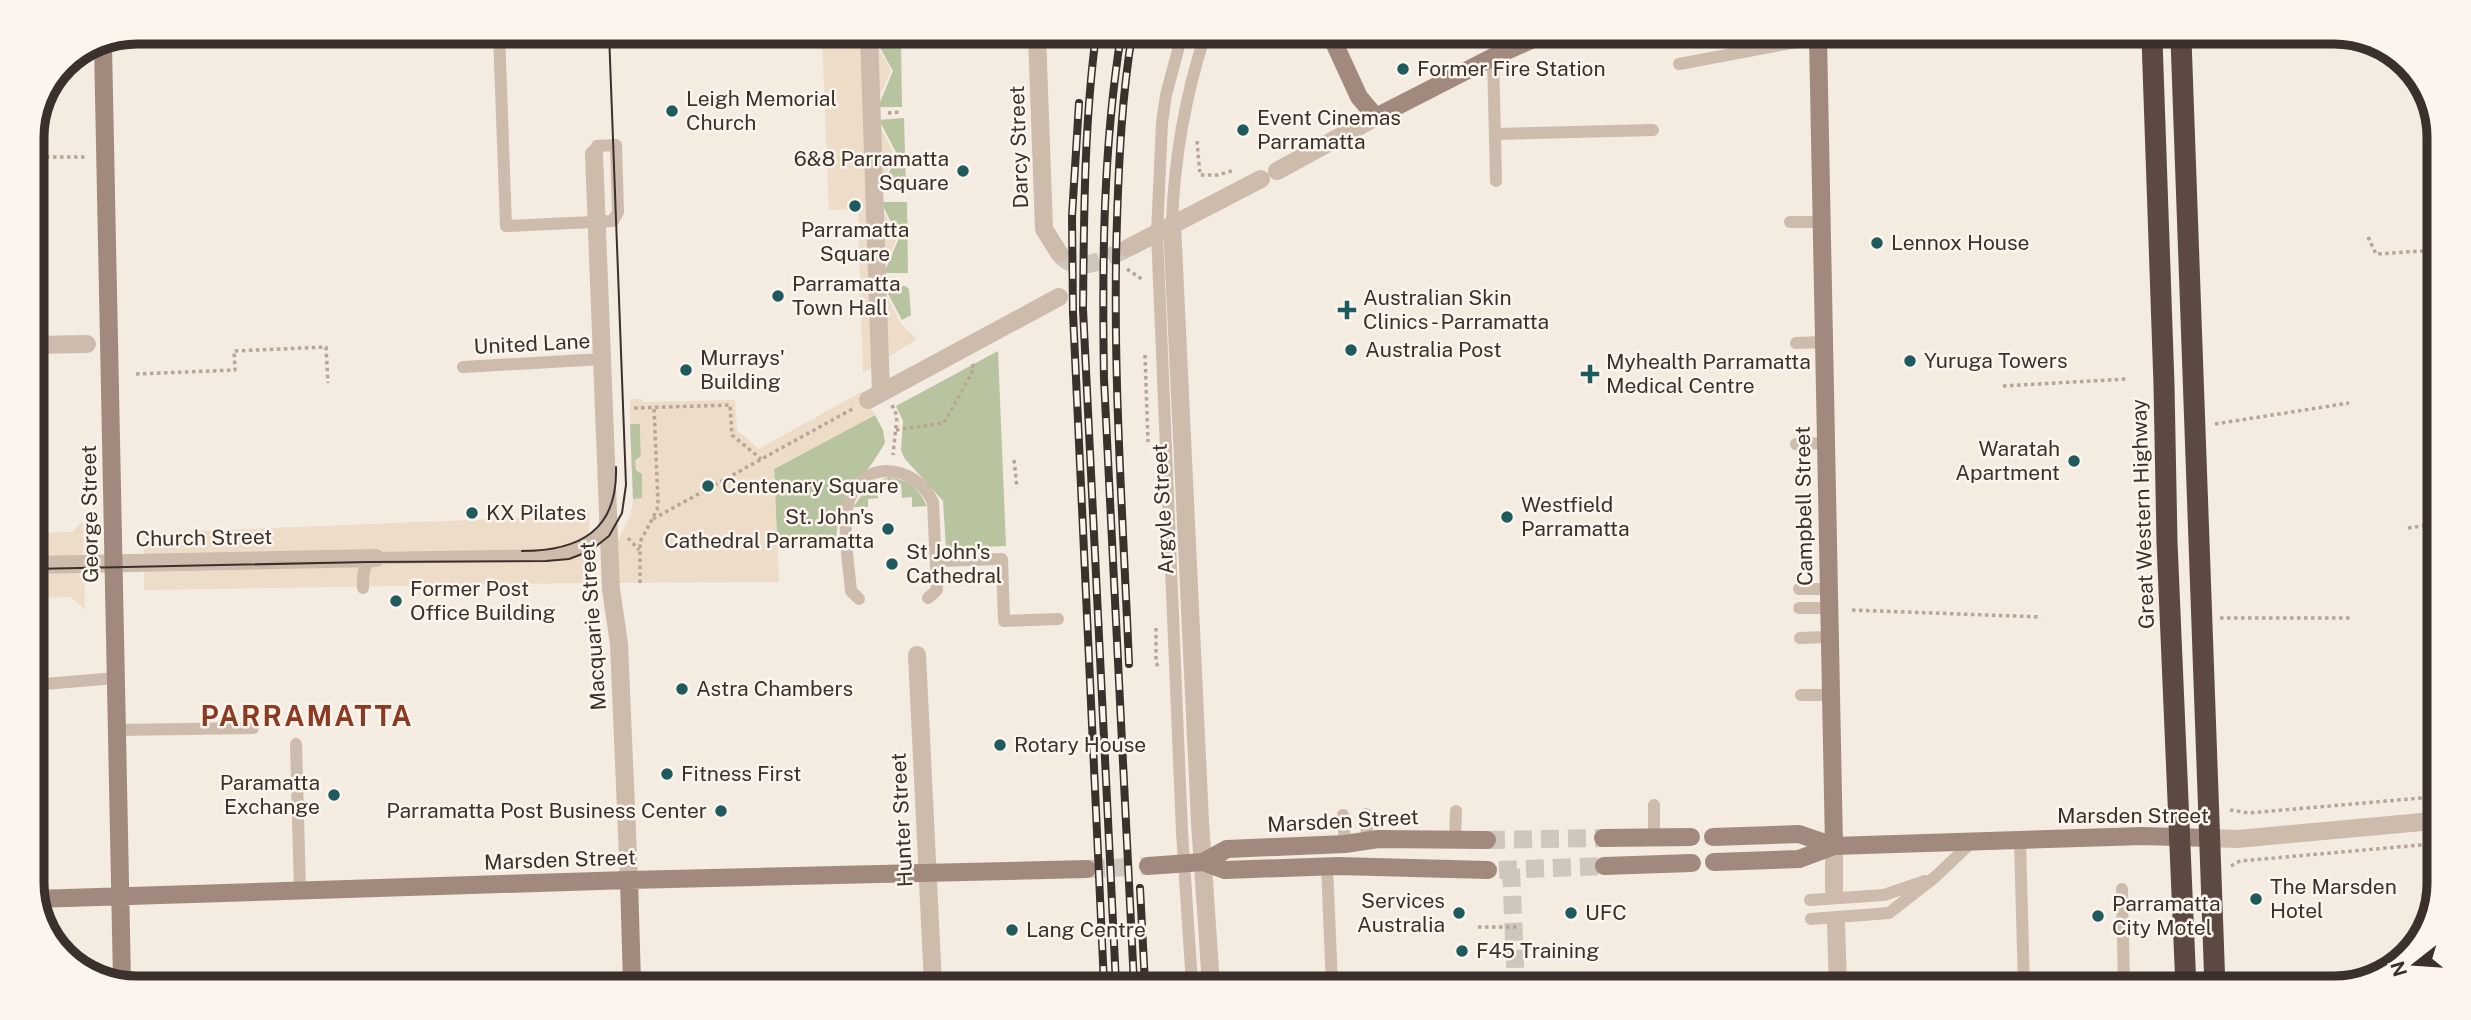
<svg xmlns="http://www.w3.org/2000/svg" width="2471" height="1020" font-family="'Public Sans',sans-serif">
  <style>
    .green { fill: #b8c4a0 }
    .plaza { fill: #ecdcc8 }
    .lines { fill: none; stroke-linecap: round; stroke-linejoin: round }
    .street-tunnel { stroke: #cfc6bd; stroke-width: 18; stroke-dasharray: 18 9; stroke-linecap: butt }
    .secondary-tunnel { stroke: #cfc6bd; stroke-width: 18; stroke-dasharray: 18 9; stroke-linecap: butt }
    .path { stroke: #b9a596; stroke-width: 3.5; stroke-dasharray: 3.5 3.5; stroke-linecap: butt }
    .lane { stroke: #cdbbac; stroke-width: 12 }
    .street { stroke: #cdbbac; stroke-width: 18 }
    .secondary { stroke: #a18a7d; stroke-width: 18 }
    .highway { stroke: #5c4a42; stroke-width: 21 }
    .tram { stroke: #3b302b; stroke-width: 2 }
    .rail-casing { stroke: #3b302b; stroke-width: 8 }
    .rail { stroke: #fbf5ee; stroke-width: 5; stroke-dasharray: 16; stroke-linecap: butt }
    .lane-bridge { stroke: #cdbbac; stroke-width: 12 }
    .poi-dot { fill: #1f5a5e; stroke: #fbf5ee; stroke-width: 2.5 }
    .labels { text-anchor: middle; stroke-width: 5; stroke-linejoin: round; paint-order: stroke }
    .poi-label { font-size: 21px; fill: #3b302b; stroke: #fbf5ee; text-anchor: start }
    .street-label { font-size: 21px; fill: #3b302b; stroke: #fbf5ee }
    .district-label { font-size: 28px; font-weight: bold; letter-spacing: 2px; fill: #8c3b22; stroke: #fbf5ee }
    .rim { fill: none; stroke: #3b302b; stroke-width: 9 }
  </style>
  <rect width="100%" height="100%" fill="#f4ebe1"/>
  <path class="green" d="M880,43H901L902,107H878L893,71L879,46Z
    M904,118L906,189H882L897,154L879,120Z
    M883,202H907L908,273H884L899,238L882,204Z
    M905,286L909,289L911,315L902,320L885,288Z
    M998,351L1006,546L946,548L943,501L905,459L901,450L903,421L896,406Z
    M875,415L883,430L885,443L873,462L840,507L836,538L777,542L774,469Z
    M630,424H640L641,456L635,461L642,474V499H633Z
    M889,477C910,481 917,486 927,506L912,507V497L902,498L901,484L878,485V498L868,499V507H853L871,483Z"/>
  <path class="plaza" d="M822,34H875L877,46L891,70L876,105V117L894,155L879,192L880,203L897,238L882,274V286L901,324L917,339L863,373L858,209L829,210Z
    M863,391L875,415L774,469L779,582L615,583L617,543L631,514L633,499L642,498V474L636,470L635,464L641,456L640,424H630V399H641L644,402L735,400L737,430L759,449Z
    M589,510L590,557L585,560L587,566H590L591,589L585,583L144,590V528L148,533L299,527L585,515Z
    M83,521L85,610L71,597L32,598V533L72,532Z"/>
  <g class="lines">
    <path class="street-tunnel" d="M1059,253C1077,277 1107,258 1128,248"/>
    <path class="secondary-tunnel" d="M1487,840L1603,838
      M1087,869L1148,866
      M1511,869L1516,986
      M1499,870L1604,866"/>
    <path class="path" d="M888,113L900,112
      M1197,141L1200,175H1218L1235,170
      M32,157H85
      M2368,237L2376,254L2438,250
      M1127,269L1143,280
      M1145,355L1148,442
      M136,374L235,370L234,351L326,347L328,383
      M2003,386L2126,379
      M892,405L897,416L893,455
      M634,408L730,405L732,435L761,459
      M2215,424L2349,403
      M896,430L944,423L974,369L972,363
      M81,449H89
      M1014,460L1017,488
      M653,519L854,408
      M2408,528L2435,524
      M628,538L639,550
      M640,583V542L657,510L658,502L654,407
      M1852,610L2041,617
      M2220,618H2351
      M1156,628V662L1159,669
      M2230,810L2249,813L2433,797
      M2231,866L2240,861L2432,844
      M1478,927H1520"/>
    <path class="lane" d="M499,33L506,226L613,221L618,212L616,145L597,146L594,154
      M1182,35L1166,95L1162,123L1157,233L1182,832L1192,984
      M1493,57L1496,181
      M1679,64L1818,38
      M1495,134L1653,130
      M1790,222H1821
      M1172,224C1174,159 1185,97 1205,35
      M1796,343L1823,342
      M463,367L602,359
      M1796,444L1825,443
      M937,561L1002,559L1004,621L1058,619
      M363,588C363,575 362,563 376,558L558,555C579,551 595,542 608,525
      M1799,589H1828
      M859,599L851,591C849,568 842,525 848,504C860,458 915,463 933,502L937,590L928,598
      M1799,608H1828
      M1800,638L1829,637
      M32,685L116,678
      M1801,695H1830
      M117,730L253,728
      M296,744L300,890
      M1654,805V838
      M1366,814L1367,840
      M1343,815L1345,844
      M1455,840L1456,811
      M2020,841L2024,987
      M1327,866L1332,985
      M1935,877L1972,842
      M2122,889L2124,988"/>
    <path class="street" d="M869,34L881,393
      M1037,35L1044,229L1059,253
      M594,154L611,589L619,644L629,880
      M1277,171L1376,117
      M1172,224L1200,822L1211,985
      M1128,248L1261,179
      M32,345L87,344
      M868,400L1059,297
      M32,565L376,558
      M917,655L933,984
      M2208,838L2237,839L2433,821
      M1834,846V890
      M1836,923L1838,987"/>
    <path class="secondary" d="M1331,36L1359,97L1376,117
      M1818,37L1834,846
      M103,46L122,981
      M1376,117L1493,57L1540,36
      M1713,837L1799,834L1834,846L2143,836L2208,838
      M1603,838L1691,837
      M1203,862L1227,849L1345,844L1378,839L1487,840
      M1714,862L1799,859L1834,846
      M1148,866L1203,862L1225,870L1338,866L1488,870
      M1604,866L1692,863
      M629,880L632,983
      M35,899L629,880L1087,869"/>
    <path class="highway" d="M2152,39L2164,385L2167,542L2186,988
      M2181,39L2215,988"/>
    <path class="tram" d="M522,551C579,551 618,531 616,467
      M32,569L368,562L546,561L569,559L590,551L609,536L622,513L626,485L609,33"/>
    <defs>
      <path id="rail" d="M1096,35C1084,125 1084,218 1083,309L1116,984
        M1121,35C1103,148 1102,264 1104,379L1134,984
        M1079,103L1072,216L1073,313L1104,984
        M1129,664C1123,516 1112,368 1117,220C1119,158 1122,96 1132,35
        M1140,888L1145,984"/>
    </defs>
    <use href="#rail" class="rail-casing"/>
    <use href="#rail" class="rail"/>
    <path class="lane-bridge" d="M1810,900L1884,895L1925,881
      M1811,919L1889,913L1935,877"/>
  </g>
  <g class="poi-dot">
    <circle cx="1403" cy="69" r="7"/>
    <circle cx="672" cy="111" r="7"/>
    <circle cx="1243" cy="130" r="7"/>
    <circle cx="963" cy="171" r="7"/>
    <circle cx="855" cy="206" r="7"/>
    <circle cx="1877" cy="243" r="7"/>
    <circle cx="778" cy="296" r="7"/>
    <path d="M1343.5 299.5h7v7h7v7h-7v7h-7v-7h-7v-7h7z"/>
    <circle cx="1351" cy="350" r="7"/>
    <circle cx="1910" cy="361" r="7"/>
    <circle cx="686" cy="370" r="7"/>
    <path d="M1586.5 363.5h7v7h7v7h-7v7h-7v-7h-7v-7h7z"/>
    <circle cx="2074" cy="461" r="7"/>
    <circle cx="708" cy="486" r="7"/>
    <circle cx="472" cy="513" r="7"/>
    <circle cx="1507" cy="517" r="7"/>
    <circle cx="888" cy="529" r="7"/>
    <circle cx="892" cy="564" r="7"/>
    <circle cx="396" cy="601" r="7"/>
    <circle cx="682" cy="689" r="7"/>
    <circle cx="1000" cy="745" r="7"/>
    <circle cx="667" cy="774" r="7"/>
    <circle cx="334" cy="795" r="7"/>
    <circle cx="721" cy="811" r="7"/>
    <circle cx="2256" cy="899" r="7"/>
    <circle cx="1459" cy="913" r="7"/>
    <circle cx="1571" cy="913" r="7"/>
    <circle cx="2098" cy="916" r="7"/>
    <circle cx="1012" cy="930" r="7"/>
    <circle cx="1462" cy="951" r="7"/>
  </g>
  <g class="labels">
    <g class="poi-label">
      <text x="1417" y="76">Former Fire Station</text>
      <text x="686" y="106">Leigh Memorial<tspan x="686" dy="24">Church</tspan></text>
      <text x="1257" y="125">Event Cinemas<tspan x="1257" dy="24">Parramatta</tspan></text>
      <text x="949" y="166" text-anchor="end">6&amp;8 Parramatta<tspan x="949" dy="24">Square</tspan></text>
      <text x="855" y="237" text-anchor="middle">Parramatta<tspan x="855" dy="24">Square</tspan></text>
      <text x="1891" y="250">Lennox House</text>
      <text x="792" y="291">Parramatta<tspan x="792" dy="24">Town Hall</tspan></text>
      <text x="1363" y="305">Australian Skin<tspan x="1363" dy="24">Clinics - Parramatta</tspan></text>
      <text x="1365" y="357">Australia Post</text>
      <text x="700" y="365">Murrays'<tspan x="700" dy="24">Building</tspan></text>
      <text x="1924" y="368">Yuruga Towers</text>
      <text x="1606" y="369">Myhealth Parramatta<tspan x="1606" dy="24">Medical Centre</tspan></text>
      <text x="2060" y="456" text-anchor="end">Waratah<tspan x="2060" dy="24">Apartment</tspan></text>
      <text x="722" y="493">Centenary Square</text>
      <text x="1521" y="512">Westfield<tspan x="1521" dy="24">Parramatta</tspan></text>
      <text x="486" y="520">KX Pilates</text>
      <text x="874" y="524" text-anchor="end">St. John's<tspan x="874" dy="24">Cathedral Parramatta</tspan></text>
      <text x="906" y="559">St John's<tspan x="906" dy="24">Cathedral</tspan></text>
      <text x="410" y="596">Former Post<tspan x="410" dy="24">Office Building</tspan></text>
      <text x="696" y="696">Astra Chambers</text>
      <text x="1014" y="752">Rotary House</text>
      <text x="681" y="781">Fitness First</text>
      <text x="320" y="790" text-anchor="end">Paramatta<tspan x="320" dy="24">Exchange</tspan></text>
      <text x="707" y="818" text-anchor="end">Parramatta Post Business Center</text>
      <text x="2270" y="894">The Marsden<tspan x="2270" dy="24">Hotel</tspan></text>
      <text x="1445" y="908" text-anchor="end">Services<tspan x="1445" dy="24">Australia</tspan></text>
      <text x="2112" y="911">Parramatta<tspan x="2112" dy="24">City Motel</tspan></text>
      <text x="1585" y="920">UFC</text>
      <text x="1026" y="937">Lang Centre</text>
      <text x="1476" y="958">F45 Training</text>
    </g>
    <g class="street-label">
      <text transform="translate(1019 147) rotate(-92)" y="7">Darcy Street</text>
      <text transform="translate(532 344) rotate(-3)" y="7">United Lane</text>
      <text transform="translate(1804 506) rotate(-91)" y="7">Campbell Street</text>
      <text transform="translate(1163 509) rotate(-93)" y="7">Argyle Street</text>
      <text transform="translate(90 514) rotate(-91)" y="7">George Street</text>
      <text transform="translate(2143 514) rotate(-92)" y="7">Great Western Highway</text>
      <text transform="translate(204 538) rotate(-1)" y="7">Church Street</text>
      <text transform="translate(593 626) rotate(-94)" y="7">Macquarie Street</text>
      <text x="2133" y="823">Marsden Street</text>
      <text transform="translate(902 820) rotate(-93)" y="7">Hunter Street</text>
      <text transform="translate(1343 821) rotate(-3)" y="7">Marsden Street</text>
      <text transform="translate(560 860) rotate(-2)" y="7">Marsden Street</text>
    </g>
    <g class="district-label">
      <text x="307" y="726">PARRAMATTA</text>
    </g>
  </g>
  <path d="M0 0H2471V1020H0ZM137 44H2334A93 93 0 0 1 2427 137V883A93 93 0 0 1 2334 976H137A93 93 0 0 1 44 883V137A93 93 0 0 1 137 44Z" fill="#fbf5ee" fill-rule="evenodd"/>
  <path class="rim" d="M137 44H2334A93 93 0 0 1 2427 137V883A93 93 0 0 1 2334 976H137A93 93 0 0 1 44 883V137A93 93 0 0 1 137 44Z"/>
  <g transform="translate(2415 964) rotate(253)" stroke="#fbf5ee" stroke-width="5" paint-order="stroke">
  <path d="M0-5L12 26L0 18L-12 26Z" fill="#3b302b"/>
  <text y="-10" font-size="19" font-weight="bold" text-anchor="middle" fill="#3b302b">N</text>
  </g>
</svg>
